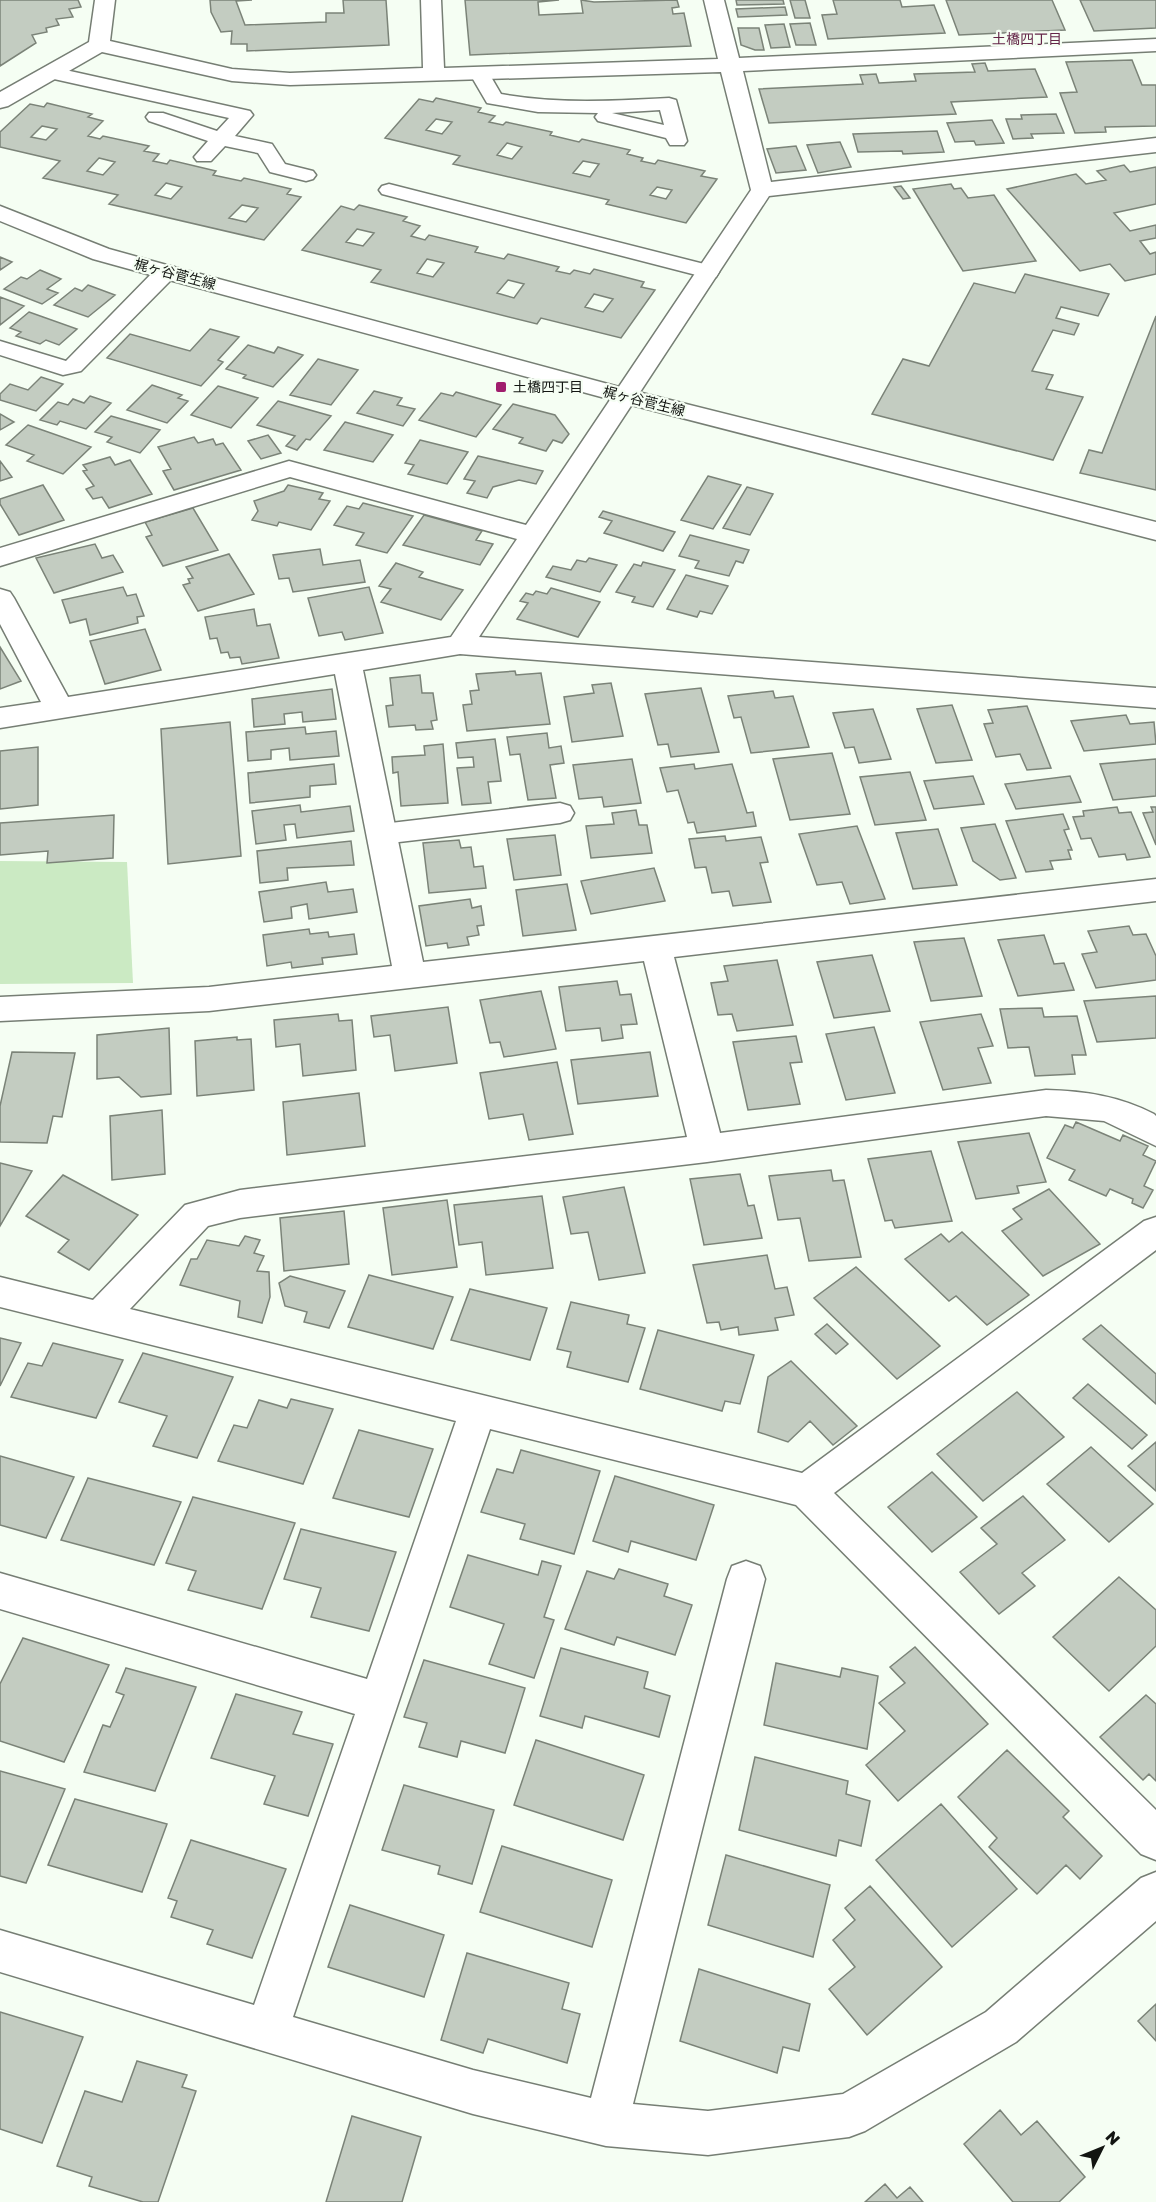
<svg xmlns="http://www.w3.org/2000/svg" width="1156" height="2202" font-family="'Golos Text','Noto Sans JP',sans-serif">
  <style>
    .green { fill: #cbeac3 }
    .building { fill: #c3ccc1; stroke: #7b8378; stroke-width: 1.5; fill-rule: evenodd }
    .lines { fill: none; stroke-linecap: round; stroke-linejoin: round }
    .lane-casing { stroke: #767e74; stroke-width: 3 }
    .street-casing { stroke: #767e74; stroke-width: 3 }
    .secondary-casing { stroke: #767e74; stroke-width: 3 }
    .lane { fill: #fff; fill-rule: evenodd }
    .street { fill: #fff; fill-rule: evenodd }
    .secondary { fill: #fff; fill-rule: evenodd }
    .poi-dot { fill: #a01d6d; stroke: #f5fef3; stroke-width: 2 }
    .labels { text-anchor: middle; stroke-width: 4.5; stroke-linejoin: round; paint-order: stroke }
    .far-neighbourhood-label { font-size: 14px; fill: #642548; stroke: #f5fef3 }
    .far-street-label { font-size: 14px; fill: #121511; stroke: #f5fef3 }
    .far-poi-label { font-size: 14px; fill: #121511; stroke: #f5fef3; text-anchor: start }
  </style>
  <rect width="100%" height="100%" fill="#f5fef3"/>
  <path class="green" d="M0,861L127,862L133,983L0,984Z"/>
  <path class="building" d="M0,0H78L81,7L69,9L73,17L56,19L59,25L46,28L47,32L32,35L36,43L0,66Z
    M210,0H252L236,1L245,25L326,22V13H344L343,0H386L389,45L247,51V44H231L232,31L221,32L211,12Z
    M465,0H559L538,2L539,15L583,13L581,0L594,2L677,0L679,7L672,8L673,14L684,13L691,46L470,55Z
    M736,0H783L784,4L737,5Z
    M790,0H805L810,18H795Z
    M833,0H900L902,7L934,5L945,33L828,39L822,15L837,14Z
    M946,0H1052L1065,30L959,35Z
    M1080,0H1156V28L1094,31Z
    M785,7L787,15L738,17L736,9Z
    M810,23L816,45H796L790,24Z
    M784,24L790,47L771,48L765,25Z
    M738,28H759L764,50H755L741,45Z
    M1132,60L1142,85H1156V126L1105,127L1106,132L1075,133L1060,93L1077,92L1066,62Z
    M985,63L988,71L1035,69L1047,97L951,102L956,114L769,123L759,89L863,84L860,75L876,74L879,83L916,81L914,74L975,72L972,64Z
    M436,98L481,108L478,112L495,116L489,122L503,125L506,122L552,132L550,135L579,142L582,139L630,150L627,154L643,158L641,161L655,164L658,160L705,171L701,176L717,179L686,223L606,204L609,200L453,164L460,156L385,138L419,99L433,102ZM436,119L452,122L442,134L426,130ZM507,143L522,147L512,159L497,155ZM583,161L599,164L590,177L573,173ZM657,187L672,190L666,199L650,195Z
    M47,103L92,114L88,117L103,121L88,136L100,139L103,136L149,146L144,151L159,154L153,161L167,164L170,160L216,171L213,175L241,181L244,178L291,189L287,194L301,197L264,240L109,204L118,195L43,178L60,161L0,147V132L30,104L44,107ZM42,126L57,129L46,140L31,137ZM99,158L115,162L103,175L87,171ZM166,183L182,187L171,199L155,195ZM242,205L258,208L246,222L229,218Z
    M1056,114L1064,133L1031,134L1033,138L1013,139L1006,119H1022L1021,115Z
    M992,120L1004,143L976,145L974,141L955,142L947,123Z
    M937,131L944,152L903,154L902,151L858,152L853,134Z
    M840,142L851,167L818,173L807,145Z
    M796,146L806,170L776,173L767,149Z
    M1124,165L1130,172L1156,167V204L1114,213L1130,231L1156,225V238L1140,241L1150,254L1156,252V274L1125,281L1110,264L1080,271L1007,189L1076,174L1086,184L1106,180L1097,171Z
    M951,184L954,189L961,188L968,198L994,195L1036,261L963,271L913,189Z
    M901,186L910,198L903,199L894,187Z
    M359,205L407,217L403,221L420,226L411,236L425,240L429,235L478,247L475,252L504,259L508,254L559,267L556,271L570,274L574,270L590,274L594,269L644,282L641,287L655,290L621,338L541,318L537,324L371,282L381,270L302,250L341,206L354,210ZM357,229L374,233L363,246L346,242ZM427,259L444,263L433,277L417,273ZM508,280L524,284L514,298L497,293ZM594,294L613,299L603,312L585,307Z
    M0,257L12,262L0,270Z
    M40,270L61,279L47,289L58,293L42,304L4,289L21,277L27,279Z
    M1025,274L1109,294L1098,316L1061,307L1056,318L1079,324L1074,335L1053,330L1032,371L1053,375L1046,389L1083,397L1053,460L872,414L903,359L929,366L974,283L1015,293Z
    M88,285L115,295L88,317L54,305L75,288L82,291Z
    M0,297L24,306L0,325Z
    M29,312L77,329L59,345L46,340L40,344L16,336L21,332L10,328Z
    M1156,316V490L1080,473L1089,450L1102,453Z
    M210,329L239,337L218,360L223,362L201,386L107,358L130,334L190,351Z
    M248,345L274,353L278,347L303,355L273,387L243,378L246,375L226,369Z
    M318,359L358,370L331,405L290,395Z
    M41,377L63,384L36,411L0,400V394L10,384L28,390Z
    M152,385L182,395L178,398L188,401L167,423L127,410Z
    M218,386L258,398L231,428L191,415Z
    M374,391L402,398L397,405L415,409L403,426L357,413Z
    M456,392L501,405L476,437L419,420L441,393L453,396Z
    M90,396L111,403L86,429L60,421L57,425L40,420L58,402L68,405L73,399L84,403Z
    M278,401L331,416L310,440L306,439L297,450L286,446L295,436L257,425Z
    M513,404L555,415L569,434L562,443L553,440L546,451L519,443L523,438L493,429Z
    M0,414L14,422L0,430Z
    M111,416L160,430L140,453L107,442L112,437L95,432Z
    M345,422L393,435L373,462L324,450Z
    M28,425L91,447L63,474L27,461L34,455L6,445Z
    M268,435L281,453L261,459L248,441Z
    M194,437L198,443L213,439L216,445L223,443L241,470L174,490L163,471L171,469L158,447Z
    M420,440L468,452L447,484L408,474L414,465L405,463Z
    M478,456L543,471L536,484L519,480L493,487L487,498L467,493L475,481L464,479Z
    M110,457L115,465L130,460L152,494L109,508L102,497L93,499L86,489L94,486L83,471L87,470L83,465Z
    M0,461L12,477L0,481Z
    M708,476L741,485L713,529L681,520Z
    M43,485L64,520L19,535L0,504V499Z
    M288,485L323,493L319,499L330,501L311,530L279,522L277,526L252,520L258,511L254,501L284,491Z
    M747,487L773,494L750,535L723,528Z
    M363,503L413,516L387,553L356,545L364,533L334,525L347,506L359,509Z
    M193,508L218,550L163,566L146,537L152,535L145,522Z
    M603,511L675,532L663,551L604,533L612,521L599,517Z
    M424,515L482,531L476,540L493,544L480,565L403,545Z
    M690,535L749,550L743,563L736,561L729,576L695,568L699,561L679,556Z
    M95,544L102,558L113,555L123,572L54,593L36,558Z
    M320,549L323,565L360,560L365,582L293,592L289,578L279,579L273,555Z
    M229,554L254,594L198,611L183,585L190,583L188,579L193,578L186,567Z
    M589,558L617,565L600,592L546,577L553,566L571,570L577,560L586,562Z
    M643,562L675,570L653,607L632,602L635,597L616,592L634,564L641,566Z
    M396,563L423,572L419,577L463,590L441,620L381,602L391,589L379,586Z
    M686,575L728,586L712,614L700,611L697,617L667,609Z
    M123,587L127,596L136,594L144,616L137,617L138,623L90,635L86,619L70,623L62,600Z
    M369,587L383,633L345,640L342,632L319,636L308,598Z
    M551,588L600,602L578,637L517,619L528,603L520,601L526,593L533,595L536,591L547,594Z
    M254,609L257,626L270,624L279,658L242,664L240,657L230,658L228,652L221,653L217,638L210,639L205,617Z
    M145,629L161,670L105,684L90,641Z
    M0,647L21,681L0,689Z
    M515,671L516,675L541,673L550,724L467,731L463,705L472,704L470,691L479,690L476,674Z
    M420,675L422,693H433L437,720L431,721L433,729L416,730L415,725L389,727L386,706L393,705L390,678Z
    M611,683L623,736L572,742L564,697L594,693L592,685Z
    M701,688L719,752L671,757L668,744L658,745L645,694Z
    M332,689L336,719L303,722L302,712L284,714L285,724L254,727L252,699Z
    M773,691L775,698L793,696L809,747L751,753L741,717L734,718L728,696Z
    M952,705L972,760L936,763L917,709Z
    M1027,706L1051,768L1027,770L1020,754L996,757L984,724L993,723L988,710Z
    M873,709L891,759L859,763L854,747L845,748L833,713Z
    M1126,715L1130,724L1154,722L1156,744L1084,751L1071,721Z
    M230,722L241,856L168,864L161,729Z
    M305,727L306,734L336,731L339,756L290,760L289,748L271,750V759L248,761L246,732Z
    M547,733L549,748L561,746L564,763L550,765L556,798L528,800L520,754L510,755L507,737Z
    M495,739L501,781L488,782L491,803L462,805L457,768L474,767L473,757L458,758L456,743Z
    M443,744L448,803L401,806L398,772L393,773L392,757L425,755L424,746Z
    M38,747V805L0,809V751Z
    M832,753L850,814L790,820L773,759Z
    M632,759L641,803L604,807L602,797L579,799L573,765Z
    M1156,759V796L1113,800L1100,764Z
    M334,764L336,784L310,786V797L250,803L248,773Z
    M694,764L695,769L732,764L747,813L753,812L756,826L697,833L694,822L688,823L678,790L667,792L660,768Z
    M910,772L926,820L875,825L860,777Z
    M973,776L984,804L934,809L924,781Z
    M1070,776L1081,802L1016,809L1005,784Z
    M300,805L301,812L350,806L354,831L297,838L295,824L284,825L286,840L256,844L252,811Z
    M1117,807L1119,813L1131,812L1150,857L1127,860L1125,854L1099,857L1091,838L1081,839L1073,817L1084,816L1083,811Z
    M1151,807H1156V845L1143,813L1153,812Z
    M636,810L639,825H647L652,853L591,858L586,826L614,824L612,813Z
    M1063,814L1069,829L1064,830L1072,850H1068L1071,859L1050,861L1053,869L1026,872L1006,821Z
    M114,815L113,858L47,863L48,851L0,855V823Z
    M995,824L1016,878L1000,880L973,861L961,828Z
    M857,826L885,899L850,904L842,882L817,885L799,834Z
    M938,829L957,885L913,889L896,833Z
    M555,835L561,875L514,880L507,839Z
    M725,836L726,841L761,837L768,862L760,863L771,902L733,906L729,891L712,893L706,867L695,868L689,839Z
    M459,840L461,848L471,847L474,867L483,866L486,888L429,893L423,843Z
    M351,841L354,865L287,868L288,880L260,883L257,851Z
    M654,868L665,901L591,914L581,881Z
    M326,882L328,892L353,889L357,912L309,919L307,904L291,907L292,918L264,922L259,892Z
    M567,884L576,930L523,936L516,890Z
    M470,899L472,908L481,906L484,925L477,926L479,935L467,937L469,945L448,948L447,943L426,946L419,906Z
    M1129,926L1133,935L1146,934L1156,956V980L1096,988L1082,954L1097,952L1088,931Z
    M309,929L310,934L328,932L329,937L354,934L357,954L322,958L323,964L292,968L291,962L267,966L263,935Z
    M1044,935L1054,964L1064,963L1074,990L1018,996L998,940Z
    M964,938L982,996L931,1001L914,942Z
    M872,955L890,1011L834,1018L817,962Z
    M777,960L793,1025L737,1031L732,1014L718,1015L711,983L728,981L724,966Z
    M617,981L620,995L631,994L637,1024L621,1025L623,1038L602,1041L600,1028L566,1031L559,987Z
    M541,991L556,1049L504,1057L500,1042L490,1043L480,1000Z
    M1156,996V1038L1097,1042L1084,1001Z
    M448,1007L457,1063L395,1071L390,1035L374,1037L371,1016Z
    M1042,1008L1044,1017L1077,1016L1086,1055H1072L1075,1074L1035,1076L1029,1047L1008,1048L1000,1009Z
    M338,1014L339,1021L352,1020L356,1070L303,1076L300,1044L276,1047L274,1020Z
    M981,1014L993,1046L978,1048L991,1083L943,1090L920,1022Z
    M874,1027L895,1093L846,1100L826,1034Z
    M169,1028L171,1094L141,1097L119,1077L97,1079V1035Z
    M796,1036L802,1062L790,1063L800,1104L748,1110L733,1042Z
    M237,1037V1040L251,1039L254,1090L197,1096L195,1041Z
    M12,1052L75,1053L62,1117L53,1116L47,1143L0,1142V1106Z
    M650,1052L658,1096L578,1104L571,1060Z
    M557,1062L573,1134L529,1140L523,1114L489,1119L480,1073Z
    M359,1093L365,1146L287,1155L283,1102Z
    M162,1110L165,1174L112,1180L110,1116Z
    M1076,1122L1120,1141L1123,1135L1148,1146L1143,1155L1156,1161L1144,1186L1153,1190L1143,1208L1132,1203L1133,1199L1110,1189L1106,1196L1069,1180L1075,1170L1047,1158L1065,1125L1073,1128Z
    M1029,1133L1046,1182L1017,1186L1019,1193L976,1199L958,1142Z
    M931,1151L952,1221L895,1228L892,1220L885,1221L868,1159Z
    M0,1163L32,1171L0,1226Z
    M831,1170L833,1181L844,1180L861,1257L809,1261L800,1218L778,1220L769,1176Z
    M740,1174L748,1206L754,1205L762,1238L704,1245L690,1179Z
    M63,1175L138,1215L89,1270L58,1252L69,1240L26,1216Z
    M624,1187L645,1273L599,1280L588,1232L571,1234L563,1197Z
    M1049,1189L1100,1244L1043,1276L1002,1231L1022,1219L1013,1209Z
    M542,1196L553,1268L486,1275L482,1242L459,1245L454,1205Z
    M447,1200L457,1267L392,1275L383,1208Z
    M344,1211L349,1264L284,1271L280,1218Z
    M962,1232L1029,1295L987,1325L956,1296L949,1301L905,1259L941,1234L949,1242Z
    M245,1236L260,1240L254,1253L264,1256L257,1271L269,1272L270,1297L262,1323L238,1317L240,1301L180,1285L191,1259H197L207,1240L239,1246Z
    M767,1255L775,1289L787,1287L794,1315L775,1318L778,1330L739,1335L738,1327L721,1330L719,1322L707,1323L693,1265Z
    M856,1267L940,1346L897,1379L814,1298Z
    M369,1275L453,1297L433,1349L348,1327Z
    M290,1276L345,1291L329,1328L304,1322L307,1312L285,1306L279,1283Z
    M470,1289L547,1308L530,1360L451,1340Z
    M571,1302L629,1315L627,1324L645,1328L628,1382L567,1367L571,1352L557,1349Z
    M827,1324L848,1344L836,1354L815,1334Z
    M1101,1325L1156,1374V1404L1083,1339Z
    M658,1330L754,1355L740,1404L725,1401L722,1411L640,1389Z
    M0,1338L21,1343L0,1386Z
    M53,1343L123,1360L96,1418L11,1397L28,1363L42,1366Z
    M143,1353L233,1377L197,1458L153,1446L167,1416L119,1402Z
    M791,1361L857,1426L833,1445L810,1421L788,1442L758,1432L768,1377Z
    M1088,1384L1147,1435L1132,1449L1073,1398Z
    M1017,1392L1064,1437L983,1501L937,1454Z
    M291,1399L333,1409L303,1484L218,1461L234,1425L247,1428L259,1400L287,1408Z
    M359,1430L433,1449L409,1517L333,1498Z
    M1156,1442V1491L1128,1466Z
    M1091,1447L1153,1504L1109,1542L1047,1484Z
    M521,1450L600,1471L574,1554L520,1539L525,1524L481,1512L497,1469L513,1473Z
    M0,1456L74,1477L46,1538L0,1525Z
    M932,1472L977,1517L932,1552L888,1507Z
    M615,1476L714,1505L696,1560L631,1541L628,1552L593,1541Z
    M88,1478L181,1502L154,1565L61,1540Z
    M1023,1496L1065,1540L1022,1573L1035,1586L999,1614L960,1572L997,1544L981,1528Z
    M193,1497L295,1523L262,1609L188,1590L196,1571L166,1563Z
    M301,1529L396,1552L369,1631L311,1617L321,1588L284,1579Z
    M468,1555L538,1575L542,1561L561,1566L544,1617L554,1620L534,1678L489,1664L504,1624L450,1607Z
    M619,1569L668,1584L664,1596L692,1605L675,1655L617,1637L614,1645L565,1629L587,1571L614,1579Z
    M1119,1577L1156,1610V1646L1109,1691L1053,1637Z
    M23,1638L109,1665L64,1762L0,1741V1684Z
    M915,1647L988,1724L898,1801L866,1765L905,1731L879,1703L905,1683L890,1667Z
    M561,1648L648,1672L644,1688L670,1696L659,1737L585,1716L582,1728L540,1716Z
    M424,1660L525,1688L505,1753L461,1741L457,1757L419,1747L427,1723L404,1717Z
    M776,1663L840,1677L842,1668L878,1676L867,1749L764,1725Z
    M126,1668L196,1687L155,1791L84,1772L103,1725L110,1727L124,1695L116,1692Z
    M236,1694L302,1712L293,1734L333,1744L308,1816L264,1804L275,1776L211,1758Z
    M1146,1695L1156,1704V1781L1149,1774L1143,1780L1100,1737Z
    M536,1740L644,1775L623,1840L514,1805Z
    M1007,1750L1069,1811L1063,1817L1102,1856L1080,1879L1066,1865L1037,1894L989,1847L997,1838L958,1797Z
    M755,1757L848,1781L846,1794L870,1801L861,1846L839,1840L836,1856L739,1830Z
    M0,1771L65,1789L26,1883L0,1876Z
    M404,1785L494,1810L472,1884L438,1874L440,1866L382,1850Z
    M75,1799L167,1824L142,1892L48,1865Z
    M941,1804L1017,1889L952,1947L876,1860Z
    M191,1840L286,1869L252,1958L207,1944L213,1930L171,1917L177,1901L168,1898Z
    M502,1846L612,1880L592,1947L480,1912Z
    M726,1855L830,1885L813,1957L708,1925Z
    M870,1886L942,1967L867,2035L829,1989L855,1967L833,1940L855,1920L845,1908Z
    M350,1905L444,1935L424,1997L328,1967Z
    M467,1953L569,1983L562,2009L580,2014L567,2063L488,2039L483,2053L441,2040Z
    M699,1969L810,2004L799,2051L783,2047L777,2073L680,2041Z
    M1156,2004V2041L1138,2021Z
    M0,2012L83,2037L42,2143L0,2129Z
    M137,2061L187,2075L182,2087L196,2091L158,2202H143L89,2186L92,2177L57,2166L85,2091L122,2102Z
    M1000,2110L1021,2135L1037,2121L1085,2177L1059,2202H1013L964,2144Z
    M352,2116L421,2137L402,2202H326Z
    M885,2184L897,2198L910,2187L923,2202H865Z"/>
  <g class="lines">
    <defs>
      <path id="lane" d="M52,67L250,111L253,115L235,136L272,144L285,164L313,171L316,175L313,179L306,181L270,172L258,153L225,146L211,161H197L194,157L208,141L149,121L146,117L149,113H163L217,131L229,118L45,77L42,73L45,69Z
        M480,68L487,70L501,94C557,104 613,101 669,98L676,100L687,141L684,145H670L666,138L598,121L595,117L598,113L538,112L487,103L470,74L473,70ZM660,110L664,125L612,113Z
        M389,184L716,267L719,272L716,277L708,278L382,194L379,190L382,186Z
        M166,266L174,267L177,272L174,277L81,371L63,375L0,355V341L66,361L158,267Z
        M560,803L570,806L574,813L570,820L560,823L382,844L372,841L368,834L372,827L382,824Z"/>
      <path id="street" d="M95,0H115L110,41L232,69L290,73L423,68L421,0H441L444,68L718,59L704,0H724L739,58L1156,39V51L743,71L771,182L1156,138V152L769,196L479,637L1156,688V708L460,654L363,670L423,962L1156,879V901L674,957L720,1133L1046,1090C1085,1091 1119,1096 1154,1114L1156,1116V1146L1104,1121L1046,1116L707,1162L240,1218L208,1226L130,1309L802,1473L1144,1221L1156,1217V1250L834,1493L1156,1810V1860L1141,1854L796,1505L490,1429L293,2017L473,2070L591,2098L727,1579L732,1566L746,1561L760,1566L765,1579L633,2104L708,2111L843,2094L986,2012L1141,1878L1156,1872V1921L1016,2042L865,2131L849,2137L708,2155L606,2146L473,2114L0,1972V1930L254,2005L355,1714L0,1609V1573L367,1679L456,1421L0,1307V1277L93,1300L185,1205L240,1190L687,1137L644,961L209,1011L0,1021V997L209,987L392,966L335,674L0,728V708L41,702L0,624V589L10,592L14,598L68,697L451,637L517,539L290,477L0,566V548L289,461L526,525L751,190L721,72L290,85L232,81L102,52L8,106L0,108V92L89,42Z"/>
      <path id="secondary" d="M0,206L109,249L174,267L634,391L1156,522V540L616,401L158,277L93,259L0,221Z"/>
    </defs>
    <use href="#lane" class="lane-casing"/>
    <use href="#street" class="street-casing"/>
    <use href="#secondary" class="secondary-casing"/>
    <use href="#lane" class="lane"/>
    <use href="#street" class="street"/>
    <use href="#secondary" class="secondary"/>
  </g>
  <rect class="poi-dot" x="495" y="381" width="12" height="12" rx="3"/>
  <g class="labels">
    <g class="far-neighbourhood-label">
      <text x="1027" y="44">土橋四丁目</text>
    </g>
    <g class="far-street-label">
      <text transform="translate(175 274) rotate(15)" y="5">梶ヶ谷菅生線</text>
      <text transform="translate(644 401) rotate(14)" y="5">梶ヶ谷菅生線</text>
    </g>
    <g class="far-poi-label">
      <text x="513" y="392">土橋四丁目</text>
    </g>
  </g>
  <g transform="translate(1102 2148) rotate(47)" stroke="#f5fef3" stroke-width="4.5" paint-order="stroke">
  <path d="M0-4.5L10 22L0 15L-10 22Z" fill="#121511"/>
  <text y="-9" font-size="16" font-weight="bold" text-anchor="middle" fill="#121511">N</text>
  </g>
</svg>
